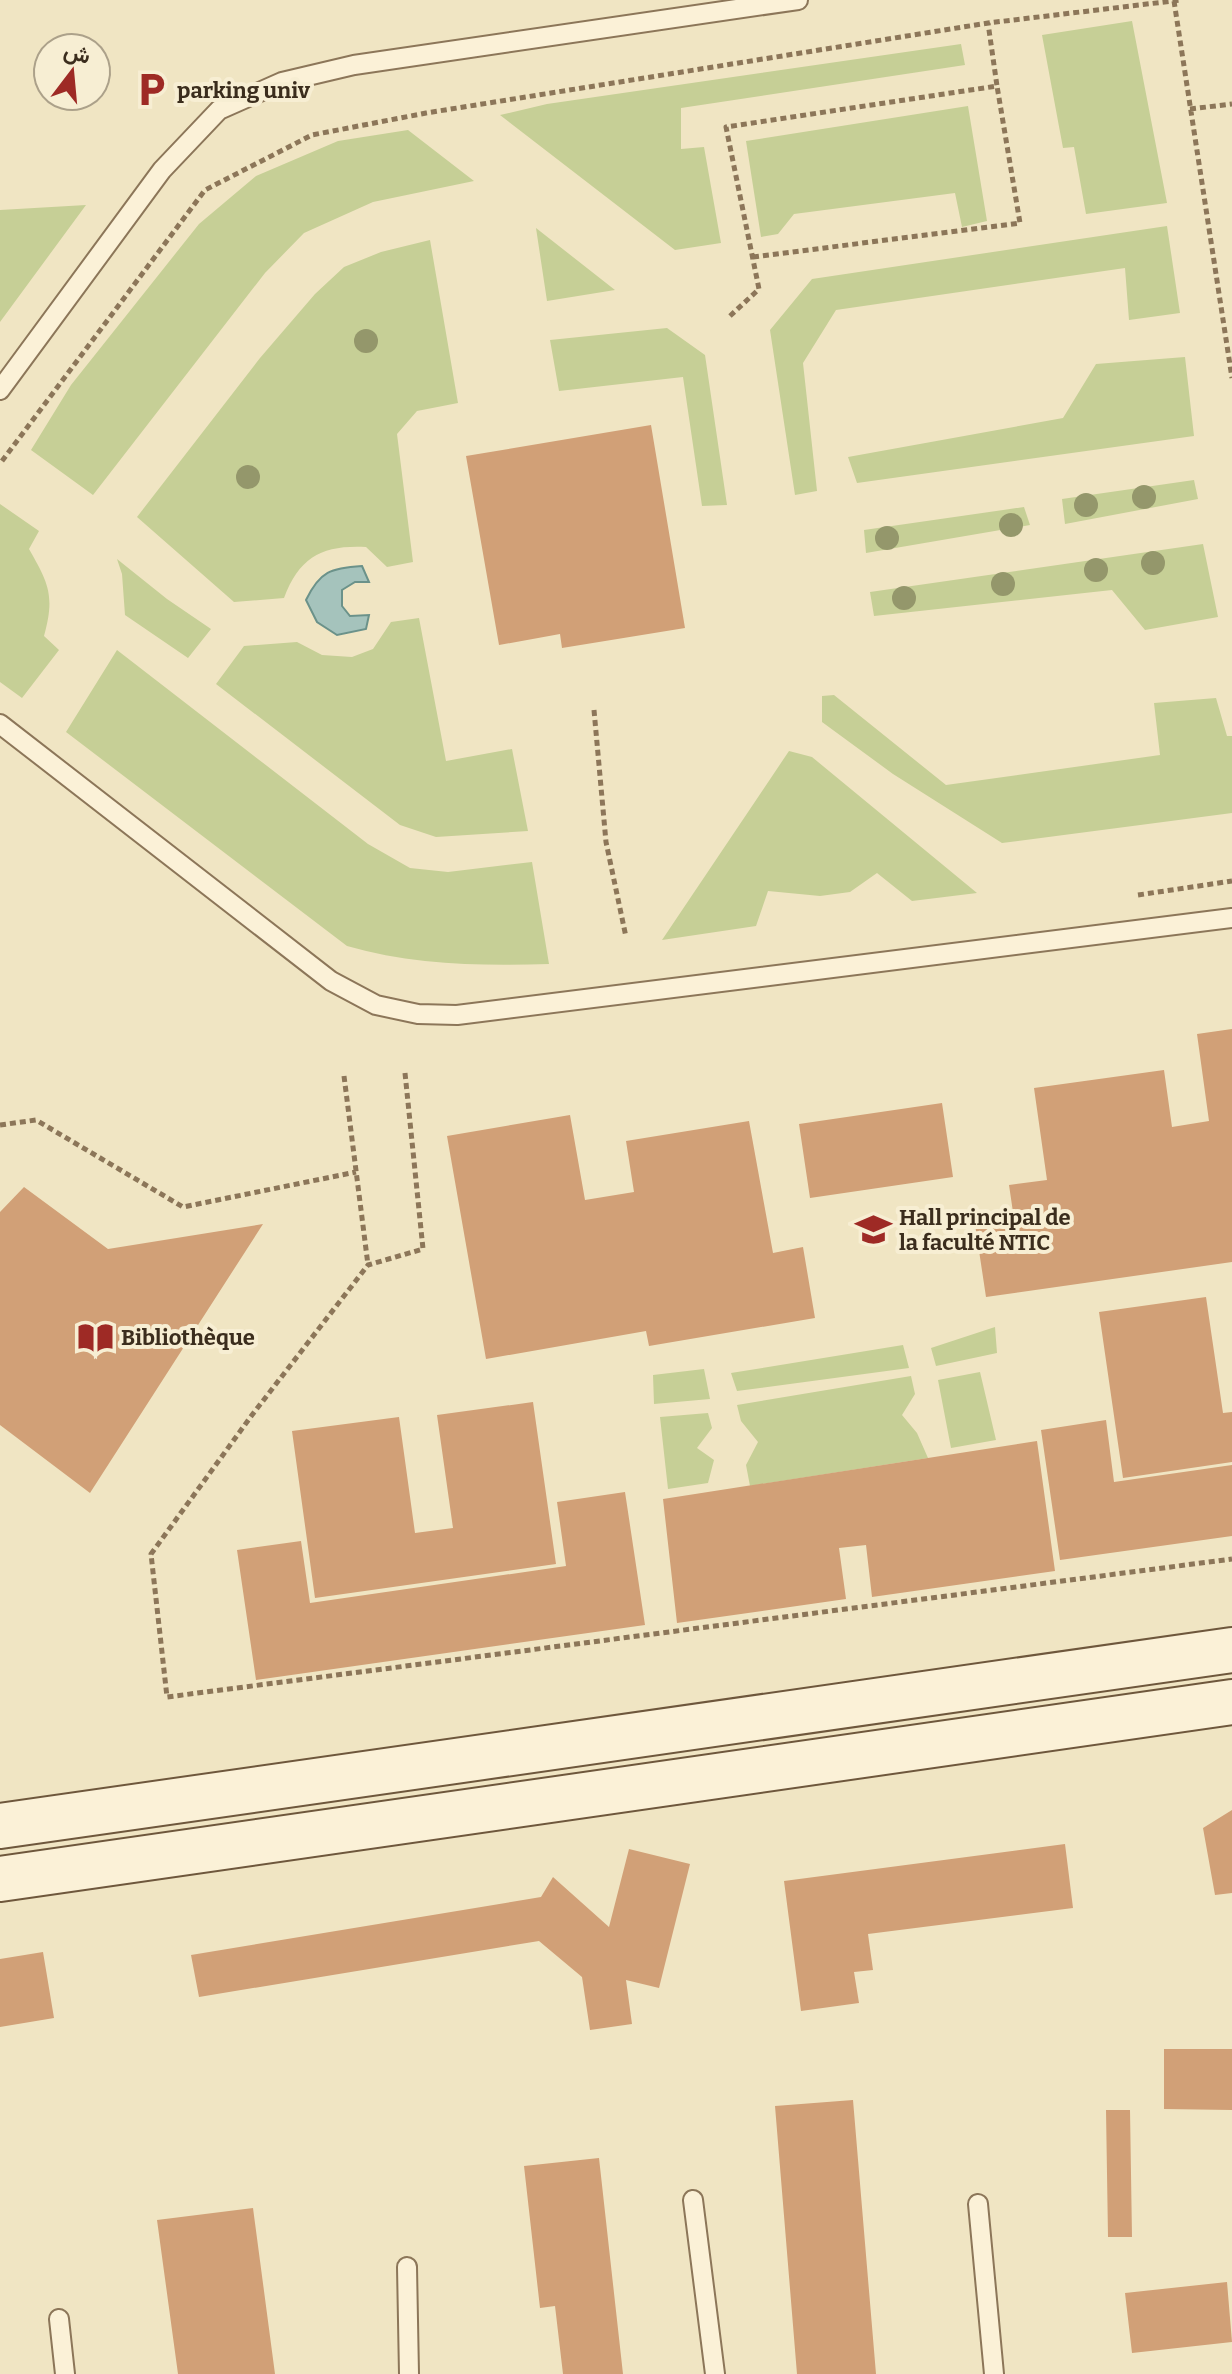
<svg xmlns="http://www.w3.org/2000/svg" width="1232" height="2374" font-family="Bitter,Vazirmatn,serif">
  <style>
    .green { fill: #c6cf96 }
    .water { fill: #a5c3bc; stroke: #6b928a; stroke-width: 2 }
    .building { fill: #d1a077 }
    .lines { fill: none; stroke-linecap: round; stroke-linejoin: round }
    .lane-casing { stroke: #8c7659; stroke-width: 22 }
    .secondary-casing { stroke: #6e573c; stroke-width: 48 }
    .path { stroke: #8c7659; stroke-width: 5; stroke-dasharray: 6 4; stroke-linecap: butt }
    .lane { stroke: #fbf1d7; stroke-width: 18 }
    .secondary { stroke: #fbf1d7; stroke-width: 44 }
    .tree { fill: #94976b }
    .labels { text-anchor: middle; stroke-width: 8; stroke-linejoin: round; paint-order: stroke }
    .poi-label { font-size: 22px; font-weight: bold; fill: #3b2d1d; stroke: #f7eed3; text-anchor: start }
  </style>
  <rect width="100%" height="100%" fill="#f0e5c3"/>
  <path class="green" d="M1132,21L1167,203L1086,214L1074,147L1063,148L1042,35Z
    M961,44L965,65L681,108V149L704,147L721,243L675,250L500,115L547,104Z
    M968,106L987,221L962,227L955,193L794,214L778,234L761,237L746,141Z
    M408,130L474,181L373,202L304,233L265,273L93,495L31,450L71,385L199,224L256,176L338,141Z
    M86,205L0,322V210Z
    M1167,226L1180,313L1129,320L1125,268L836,310L803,363L817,491L795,495L770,330L812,279Z
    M536,228L615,290L547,301Z
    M430,240L458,403L417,411L397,434L413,562L387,567L366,547C323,545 300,556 284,598L234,602L137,517L260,358L315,294L344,267L381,252Z
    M667,328L705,355L727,505L702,506L683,377L559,391L550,340Z
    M1185,357L1194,436L857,483L848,457L1063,418L1096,364Z
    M1194,480L1198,499L1065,524L1062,499Z
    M0,504L39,531L29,549C49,584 55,596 44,636L59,650L22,698L0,682Z
    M1024,507L1030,525L866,553L864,530Z
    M1203,544L1218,617L1145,630L1112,590L874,616L870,592Z
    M117,559L167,599L211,629L188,658L125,615L122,574Z
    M419,618L446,761L512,749L528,831L436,837L400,825L216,684L244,646L297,642L322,655L352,657L373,649L391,622Z
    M117,650L368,844L410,868L448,872L532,862L549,964C481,966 412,965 347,946L66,732Z
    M834,695L946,785L1160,755L1154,703L1216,698L1227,736H1232V813L1002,843L893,774L822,722V696Z
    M789,751L812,757L977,893L912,901L877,873L850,892L820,896L768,891L756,926L662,940Z
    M995,1327L997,1353L936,1366L931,1348Z
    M903,1345L909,1368L737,1391L731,1373Z
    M704,1369L710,1399L654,1404L653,1375Z
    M980,1372L996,1440L951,1448L938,1380Z
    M911,1376L915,1394L902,1415L917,1433L928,1458L750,1486L746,1465L758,1442L741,1421L737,1405Z
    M708,1413L712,1428L697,1448L714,1460L708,1483L668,1489L660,1417Z"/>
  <path class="water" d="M362,566L369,582H355L342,590V606L350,616L369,615L366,629L337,635L317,622L306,600C320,571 331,568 362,566Z"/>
  <path class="building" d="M651,425L685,628L562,648L560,634L499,645L466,456Z
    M1232,1029V1262L986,1297L975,1224L1014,1219L1009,1185L1047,1180L1034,1088L1164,1070L1172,1127L1209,1121L1197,1034Z
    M942,1103L953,1177L810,1198L799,1124Z
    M570,1115L585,1200L634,1192L626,1141L749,1121L773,1253L803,1247L815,1318L649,1346L646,1331L486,1359L447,1136Z
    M24,1187L108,1249L263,1224L90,1493L0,1425V1212Z
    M1206,1297L1223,1413L1232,1412V1462L1123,1478L1099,1312Z
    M533,1402L556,1564L315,1598L292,1431L399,1417L415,1533L453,1528L437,1415Z
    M1106,1420L1114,1482L1232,1465V1536L1060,1560L1041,1430Z
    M1037,1441L1055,1571L872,1597L866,1545L839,1548L846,1599L677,1623L663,1499Z
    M625,1492L645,1625L256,1680L237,1550L301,1541L310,1603L566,1566L557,1502Z
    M1232,1810V1893L1215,1895L1203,1828Z
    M1065,1844L1073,1908L868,1934L873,1970L854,1972L859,2003L801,2011L784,1881Z
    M629,1849L690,1864L659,1988L626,1980L632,2024L590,2030L582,1977L539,1941L199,1997L191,1955L541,1897L553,1877L609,1927Z
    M43,1952L54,2018L0,2027V1959Z
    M1164,2049H1232V2110L1164,2109Z
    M853,2100L876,2374H797L775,2106Z
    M1106,2110H1130L1132,2237H1108Z
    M599,2158L623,2374H563L555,2306L540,2308L524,2166Z
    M253,2208L275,2374H178L157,2220Z
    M1227,2282L1232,2342L1132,2353L1125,2293Z"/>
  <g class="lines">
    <defs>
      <path id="lane" d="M0,390L162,170L219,110L282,82L354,65L798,0
        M0,724L331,981L376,1005L418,1014L457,1015L1232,918
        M693,2200L715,2374
        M978,2204L994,2374
        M407,2267L409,2374
        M59,2319L65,2374"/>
      <path id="secondary" d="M0,1826L1232,1650
        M0,1879L1232,1702"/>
    </defs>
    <use href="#lane" class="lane-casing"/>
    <use href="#secondary" class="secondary-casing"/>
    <path class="path" d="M1174,1L1232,378
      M1190,109L1232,104
      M753,257L1020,223L997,86
      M730,316L759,289L726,127L997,86L988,23
      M2,461L205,190L312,135L426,113L988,23L1181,0
      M594,710L606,842L626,937
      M1138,895L1232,881
      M405,1073L423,1249L368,1265L252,1415L151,1554L167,1697L1232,1559
      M344,1076L368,1265
      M0,1125L36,1120L183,1207L356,1172"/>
    <use href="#lane" class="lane"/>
    <use href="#secondary" class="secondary"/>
  </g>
  <g class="tree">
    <circle cx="366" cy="341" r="12"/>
    <circle cx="248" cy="477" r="12"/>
    <circle cx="1144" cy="497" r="12"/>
    <circle cx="1086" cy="505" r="12"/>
    <circle cx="1011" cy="525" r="12"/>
    <circle cx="887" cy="538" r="12"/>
    <circle cx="1153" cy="563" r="12"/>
    <circle cx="1096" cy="570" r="12"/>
    <circle cx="1003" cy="584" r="12"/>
    <circle cx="904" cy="598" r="12"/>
  </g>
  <defs>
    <symbol id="parking-bare" viewBox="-9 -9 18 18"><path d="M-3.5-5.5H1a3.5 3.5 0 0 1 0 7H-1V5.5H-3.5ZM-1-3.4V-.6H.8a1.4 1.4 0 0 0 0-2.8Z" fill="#9e2a25" stroke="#f7eed3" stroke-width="2.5" paint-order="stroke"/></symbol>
    <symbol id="university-bare" viewBox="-9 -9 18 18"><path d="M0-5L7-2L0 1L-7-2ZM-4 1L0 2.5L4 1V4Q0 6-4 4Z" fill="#9e2a25" stroke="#f7eed3" stroke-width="2.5" paint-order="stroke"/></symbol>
    <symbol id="library-bare" viewBox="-9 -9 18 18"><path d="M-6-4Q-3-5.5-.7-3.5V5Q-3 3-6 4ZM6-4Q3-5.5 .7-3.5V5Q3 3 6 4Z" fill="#9e2a25" stroke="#f7eed3" stroke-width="2.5" paint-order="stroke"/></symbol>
  </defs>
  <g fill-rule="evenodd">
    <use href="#parking-bare" x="126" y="64" width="51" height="51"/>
    <use href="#university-bare" x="848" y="1204" width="51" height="51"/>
    <use href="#library-bare" x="70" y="1312" width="51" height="51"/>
  </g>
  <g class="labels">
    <g class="poi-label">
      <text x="177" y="98">parking univ</text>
      <text x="899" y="1225">Hall principal de<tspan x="899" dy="25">la faculté NTIC</tspan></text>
      <text x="121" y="1345">Bibliothèque</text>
    </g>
  </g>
  <g transform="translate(72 72) rotate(16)"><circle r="38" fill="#f7eed3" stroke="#aca18a" stroke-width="2"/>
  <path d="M0-6L14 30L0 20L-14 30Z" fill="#9e2a25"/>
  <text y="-12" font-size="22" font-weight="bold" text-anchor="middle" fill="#3b2d1d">ش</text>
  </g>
</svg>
